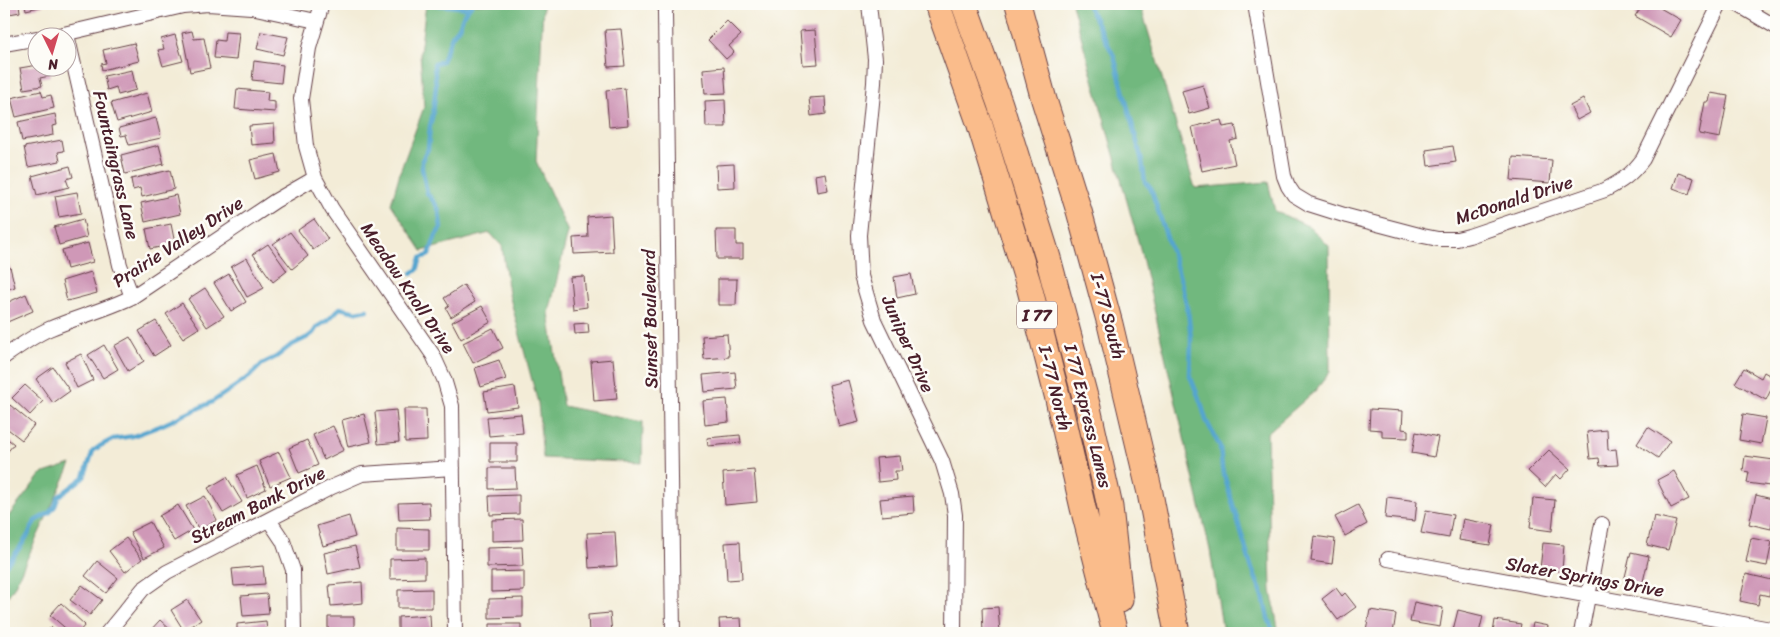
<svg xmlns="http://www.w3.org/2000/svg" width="1780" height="637" font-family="Sriracha,sans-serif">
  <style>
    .forest { fill: #71b87e; stroke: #5e6c54 }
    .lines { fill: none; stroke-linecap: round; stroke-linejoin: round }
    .stream { stroke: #54a5cf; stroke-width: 4.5 }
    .building { fill: #cf98b7 }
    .street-casing { stroke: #633e45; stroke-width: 16 }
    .highway-casing { stroke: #633e45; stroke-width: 27 }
    .street { stroke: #fff; stroke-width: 14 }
    .highway { stroke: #fabc8b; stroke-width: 25 }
    .labels { text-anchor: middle; stroke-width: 5; stroke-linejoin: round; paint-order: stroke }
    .shield { fill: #fdfcf7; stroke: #806168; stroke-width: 1 }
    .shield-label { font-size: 16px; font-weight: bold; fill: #4a1f2b }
    .street-label { font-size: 18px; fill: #4a1f2b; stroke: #fdfcf7 }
  </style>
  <rect width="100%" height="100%" fill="#fdfcf7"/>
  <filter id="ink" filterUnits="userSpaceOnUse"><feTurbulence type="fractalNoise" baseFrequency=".02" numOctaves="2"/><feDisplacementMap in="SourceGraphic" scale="10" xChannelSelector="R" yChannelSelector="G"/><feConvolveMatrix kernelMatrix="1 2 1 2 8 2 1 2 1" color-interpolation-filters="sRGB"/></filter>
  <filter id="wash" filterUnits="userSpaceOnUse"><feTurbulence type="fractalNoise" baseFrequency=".0096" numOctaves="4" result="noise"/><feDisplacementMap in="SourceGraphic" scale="20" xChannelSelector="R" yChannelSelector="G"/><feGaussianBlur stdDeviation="1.12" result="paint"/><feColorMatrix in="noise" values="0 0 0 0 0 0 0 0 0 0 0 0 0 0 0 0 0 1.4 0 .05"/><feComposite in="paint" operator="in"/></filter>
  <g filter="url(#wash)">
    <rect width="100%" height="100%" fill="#f3ecd7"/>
    <path class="forest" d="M426,4H543L536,161L568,232L549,313L563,406L643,422L642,463L543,458L538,403L509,294L502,246L490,233L422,251L391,204L401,169L424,107L420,53Z
      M1072,4H1140L1195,188L1268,182L1275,211L1310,227L1329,246L1330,372L1315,391L1267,433L1271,590L1279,633H1223L1210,550L1140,248Z
      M71,464L14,587L4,602V522L41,474Z"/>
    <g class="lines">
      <path class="stream" d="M429,4L468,8
        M1087,4L1114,56L1142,161L1145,182L1151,189L1181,281L1188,311L1191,339L1190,376L1201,403L1206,420L1220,447L1222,468L1252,569L1263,596L1268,618L1274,633
        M412,273L417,270L421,258L429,255L436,235L441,228L439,211L437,206L427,193L422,168V160L428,149L430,126L433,113L436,86L434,64L442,61L452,36L459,27L464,14L472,4
        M4,567C16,554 28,538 35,521L49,513L55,506L58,497L84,477L93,451L100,446L113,439L133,436L160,426L212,402L249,377L262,364L276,357L290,346L308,337L313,333L317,327L328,320L340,308L356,312L367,310"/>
    </g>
    <g id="blocks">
      <path class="building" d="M4,4H19L20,12L4,15Z
        M25,4H43V6L26,10Z
        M1643,4H1663L1660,8L1681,20L1671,37L1635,16Z
        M727,21L741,35L729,46L734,52L726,59L708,40Z
        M621,29L625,66L608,67L605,30Z
        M815,30L818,64L803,65L800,31Z
        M192,31L194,39L204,38L210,68L190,72L182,33Z
        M225,32L239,33L236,60L214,58L216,40L224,41Z
        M261,32L288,37L283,55L257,49Z
        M175,35L183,61L163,66L158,50L164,49L161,39Z
        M134,43L139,61L102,70L101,64L106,63L103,50Z
        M254,61L283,65L281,83L252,80Z
        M38,65V68H49L50,76L40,78L42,86L24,89L20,68Z
        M724,67L726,93L705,94L703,69Z
        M132,70L136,90L118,95L116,87L107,90L104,76Z
        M1203,85L1210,108L1189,114L1182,91Z
        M625,88L628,125L609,127L606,90Z
        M237,89L268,92L267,101L275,102V112L235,109Z
        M41,91L43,97L51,95L54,108L16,117L11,98Z
        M147,93L152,112L117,122L111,103Z
        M1711,93L1728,96L1720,138L1699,134L1705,102H1709Z
        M825,97L826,114L811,116L809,98Z
        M1583,99L1590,113L1577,120L1570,106Z
        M725,100L726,127H706L705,101Z
        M55,114L57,125L52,126L53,135L22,141L18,122Z
        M156,118L161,138L129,145L126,135L121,136L119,128Z
        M1221,120L1223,127L1235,125L1238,139L1230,141L1235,164L1202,171L1192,127Z
        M274,124L275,143L251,145L249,126Z
        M62,140L64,151L58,152L60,161L28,167L24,147Z
        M159,145L164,164L125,174L121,155Z
        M1453,146L1456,162L1428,166L1426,150Z
        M276,154L280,172L255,179L250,160Z
        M1513,157L1552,160L1550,183L1511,180Z
        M734,164L735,187L717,188L716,165Z
        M70,166L73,177L66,179L69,187L37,195L32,176Z
        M170,170L174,189L142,197L140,188L133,190L131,179Z
        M825,173L828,190L817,192L815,175Z
        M1678,173L1694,178L1689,194L1673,188Z
        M77,192L81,213L59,217L55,196Z
        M176,195L180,214L145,222L141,203Z
        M611,215L613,252L574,254L573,238L588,237L587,217Z
        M83,219L87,237L59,245L54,227Z
        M314,219L328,239L313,250L298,230Z
        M171,224L175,244L150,249L146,229Z
        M716,230H736V245H743V259H717Z
        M290,232L308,256L292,269L273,244Z
        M88,243L93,262L67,269L62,250Z
        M268,244L287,271L273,282L253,254Z
        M247,258L264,288L247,297L231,267Z
        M10,267L15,287L4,290V268Z
        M91,272L97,293L67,301L62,281Z
        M229,274L246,302L231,311L214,283Z
        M911,274L915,294L897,298L894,277Z
        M584,276L587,307L573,309L570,277Z
        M718,279H737L736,305H718Z
        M464,285L475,302L451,317L446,308L449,306L444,298Z
        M205,288L224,316L207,327L188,299Z
        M26,294L33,311L5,323L4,304Z
        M182,303L199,328L183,338L166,314Z
        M482,306L491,322L461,339L452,322Z
        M156,321L171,345L154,356L139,331Z
        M588,323L589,333L575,334L574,324Z
        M493,328L503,348L473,363L463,343Z
        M727,334L729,357L704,359L702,336Z
        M130,337L144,361L128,371L114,346Z
        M104,345L118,369L103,378L88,355Z
        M81,354L93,380L77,388L65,362Z
        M613,359L617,399L594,401L591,361Z
        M499,360L506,379L481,387L475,368Z
        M53,367L70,391L53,403L36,379Z
        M1744,368L1761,378L1764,372L1776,379L1766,400L1735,383Z
        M735,372L737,389L705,392L703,375Z
        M848,380L859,422L839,427L829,385Z
        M25,385L43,401L30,415L12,398Z
        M515,387L518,407L487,411L484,392Z
        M727,399L729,422L705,425L703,401Z
        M10,405L34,425L22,440L4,426V413Z
        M404,409H426L427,441L405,442Z
        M1370,409L1403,411L1402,429L1408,430V438L1382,437V430L1369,429Z
        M396,410L399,442L378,444L375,412Z
        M364,414L371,442L348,447L342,420Z
        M521,414L523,433L489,436L487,417Z
        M1743,414L1766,418L1761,444L1739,440Z
        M333,426L344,450L324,460L313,435Z
        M1648,427L1670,441L1658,458L1637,444Z
        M1607,430L1608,450L1616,449L1618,465L1600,466L1599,458L1590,459L1587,432Z
        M1416,432L1438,437L1434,457L1412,453Z
        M740,435L741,443L708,446L707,438Z
        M4,436L14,444L4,456Z
        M307,440L318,465L299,473L289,448Z
        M490,443H517V462H490Z
        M1549,450L1570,469L1561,479L1556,474L1545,487L1528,471Z
        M279,452L291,477L270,486L259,461Z
        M900,456L902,471H895L896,480L878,482L876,458Z
        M1745,456L1774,460L1770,486L1747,483L1749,472L1743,471Z
        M257,466L266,489L247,498L237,475Z
        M489,468H515L516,488L489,489Z
        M754,470L757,502L725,505L723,473Z
        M1674,471L1689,499L1671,508L1657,480Z
        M227,477L242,502L223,513L208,488Z
        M519,495V514L490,515L489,496Z
        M1756,495L1776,500L1771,529L1749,524Z
        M205,496L217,520L199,530L186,506Z
        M913,496L914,513L882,516L880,499Z
        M1387,497L1417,501L1415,521L1385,518Z
        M1533,498L1555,500L1552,531L1530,528Z
        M429,502L430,519L399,520L398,503Z
        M178,505L193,530L174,541L159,516Z
        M1358,505L1367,524L1345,536L1335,517Z
        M1426,510L1453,515L1449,538L1421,533Z
        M349,516L355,537L323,546L317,526Z
        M1654,516L1676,521L1668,550L1647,545Z
        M522,519L523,540L492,541V520Z
        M1463,519L1494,525L1490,545L1459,540Z
        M150,522L164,548L144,558L130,532Z
        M397,528L429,529V550H397Z
        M615,532L617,566L589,568L587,533Z
        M1314,536L1335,539L1332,564L1311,561Z
        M126,538L142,559L125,572L109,551Z
        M1751,538L1772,542L1767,566L1746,562Z
        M740,542L742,579L727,580L725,543Z
        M1543,543L1564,545L1562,571L1540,569Z
        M355,546L360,567L328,574L324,553Z
        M522,547L523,566L487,567V548Z
        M1631,552L1649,556L1642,586L1624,581Z
        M425,558V578L390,579V559Z
        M97,561L118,578L106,593L85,576Z
        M263,566L265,584L234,586L232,569Z
        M524,571V591L491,592V572Z
        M1746,574L1772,580L1769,596L1760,594L1758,605L1740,601Z
        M362,582L363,603L331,606L329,585Z
        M82,585L102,600L90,615L70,600Z
        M1336,588L1342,596L1345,593L1356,607L1338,620L1322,599Z
        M432,589V608H398V590Z
        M267,594L269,614L243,616L241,596Z
        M523,598V617L489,618V599Z
        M187,600L201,620L184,631L171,610Z
        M1414,602L1443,608L1440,627L1410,622Z
        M61,603L85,625L78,633H71L50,615Z
        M998,607L1000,633H983L982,608Z
        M1370,610L1396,614L1393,633L1366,631Z
        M1458,610L1483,616L1479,633H1467L1453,630Z
        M610,613L612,633H589L588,615Z
        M430,615L431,633H398V617Z
        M328,617H354V633H328Z
        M741,618L742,633H720L719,619Z
        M160,620L174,633H148Z
        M1495,620L1521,624L1519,633H1493Z
        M266,621L267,633H237V624Z
        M1533,623L1548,626L1546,633H1531Z
        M490,624H521V633H490Z
        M51,627L59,633H46Z"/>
    </g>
  </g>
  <g filter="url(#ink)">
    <use href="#blocks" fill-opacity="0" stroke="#633e45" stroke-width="1"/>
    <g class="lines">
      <defs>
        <path id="street" d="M322,4L309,48L301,99L306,146L315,178L332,209L433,355L444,379L452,406L455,633
          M667,4L665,12L673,633
          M869,4L875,59L874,83L859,235L861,276L874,320L942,461L952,494L955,515L954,633
          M1255,4L1284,176L1288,186L1294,195L1309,204L1347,216L1423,236L1438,239H1457L1469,236L1605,190C1622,181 1631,175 1643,159L1720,4
          M1737,4L1776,27
          M45,38L55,36L183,6L208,4L251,7L316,21
          M68,39L120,265L132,297
          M4,44L38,38
          M4,357C18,347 33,336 49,329C77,317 105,310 132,297L275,201L315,178
          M269,520L283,541L293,570L294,633
          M1388,559L1776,630
          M107,633L143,589L167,572L332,487L362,474L453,468
          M1581,633L1602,524"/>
        <path id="highway" d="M937,4L979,122L1029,286L1058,399L1083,508L1115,633
          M964,4L1000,104L1048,258L1088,408L1110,507L1120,600
          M1018,4L1044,100L1079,211L1110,324L1150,493L1177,633"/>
      </defs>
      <use href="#street" class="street-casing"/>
      <use href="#highway" class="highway-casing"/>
      <use href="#street" class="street"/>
      <use href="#highway" class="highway"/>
    </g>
  </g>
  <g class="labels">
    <rect class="shield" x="1017" y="301.5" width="40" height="27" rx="4"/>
    <g class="shield-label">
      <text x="1037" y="321">I 77</text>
    </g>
    <g class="street-label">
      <text transform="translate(116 165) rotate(77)" y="6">Fountaingrass Lane</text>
      <text transform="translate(1514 200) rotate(-18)" y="6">McDonald Drive</text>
      <text transform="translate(178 242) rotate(-33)" y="6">Prairie Valley Drive</text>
      <text transform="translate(408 288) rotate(56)" y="6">Meadow Knoll Drive</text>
      <text transform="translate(1108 316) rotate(75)" y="6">I-77 South</text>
      <text transform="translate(650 319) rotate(-91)" y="6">Sunset Boulevard</text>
      <text transform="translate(908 344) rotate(66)" y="6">Juniper Drive</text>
      <text transform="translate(1055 388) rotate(76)" y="6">I-77 North</text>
      <text transform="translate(1088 416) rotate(76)" y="6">I 77 Express Lanes</text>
      <text transform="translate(258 505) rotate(-27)" y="6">Stream Bank Drive</text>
      <text transform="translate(1585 577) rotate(10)" y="6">Slater Springs Drive</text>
    </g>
  </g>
  <rect width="1780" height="637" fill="none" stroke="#fdfcf7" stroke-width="20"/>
  <g transform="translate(52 52) rotate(175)"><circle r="24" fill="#fdfcf7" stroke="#b5a4a5"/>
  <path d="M0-4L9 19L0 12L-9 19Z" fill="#d1495b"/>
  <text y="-8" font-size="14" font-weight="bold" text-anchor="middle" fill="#4a1f2b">N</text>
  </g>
</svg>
